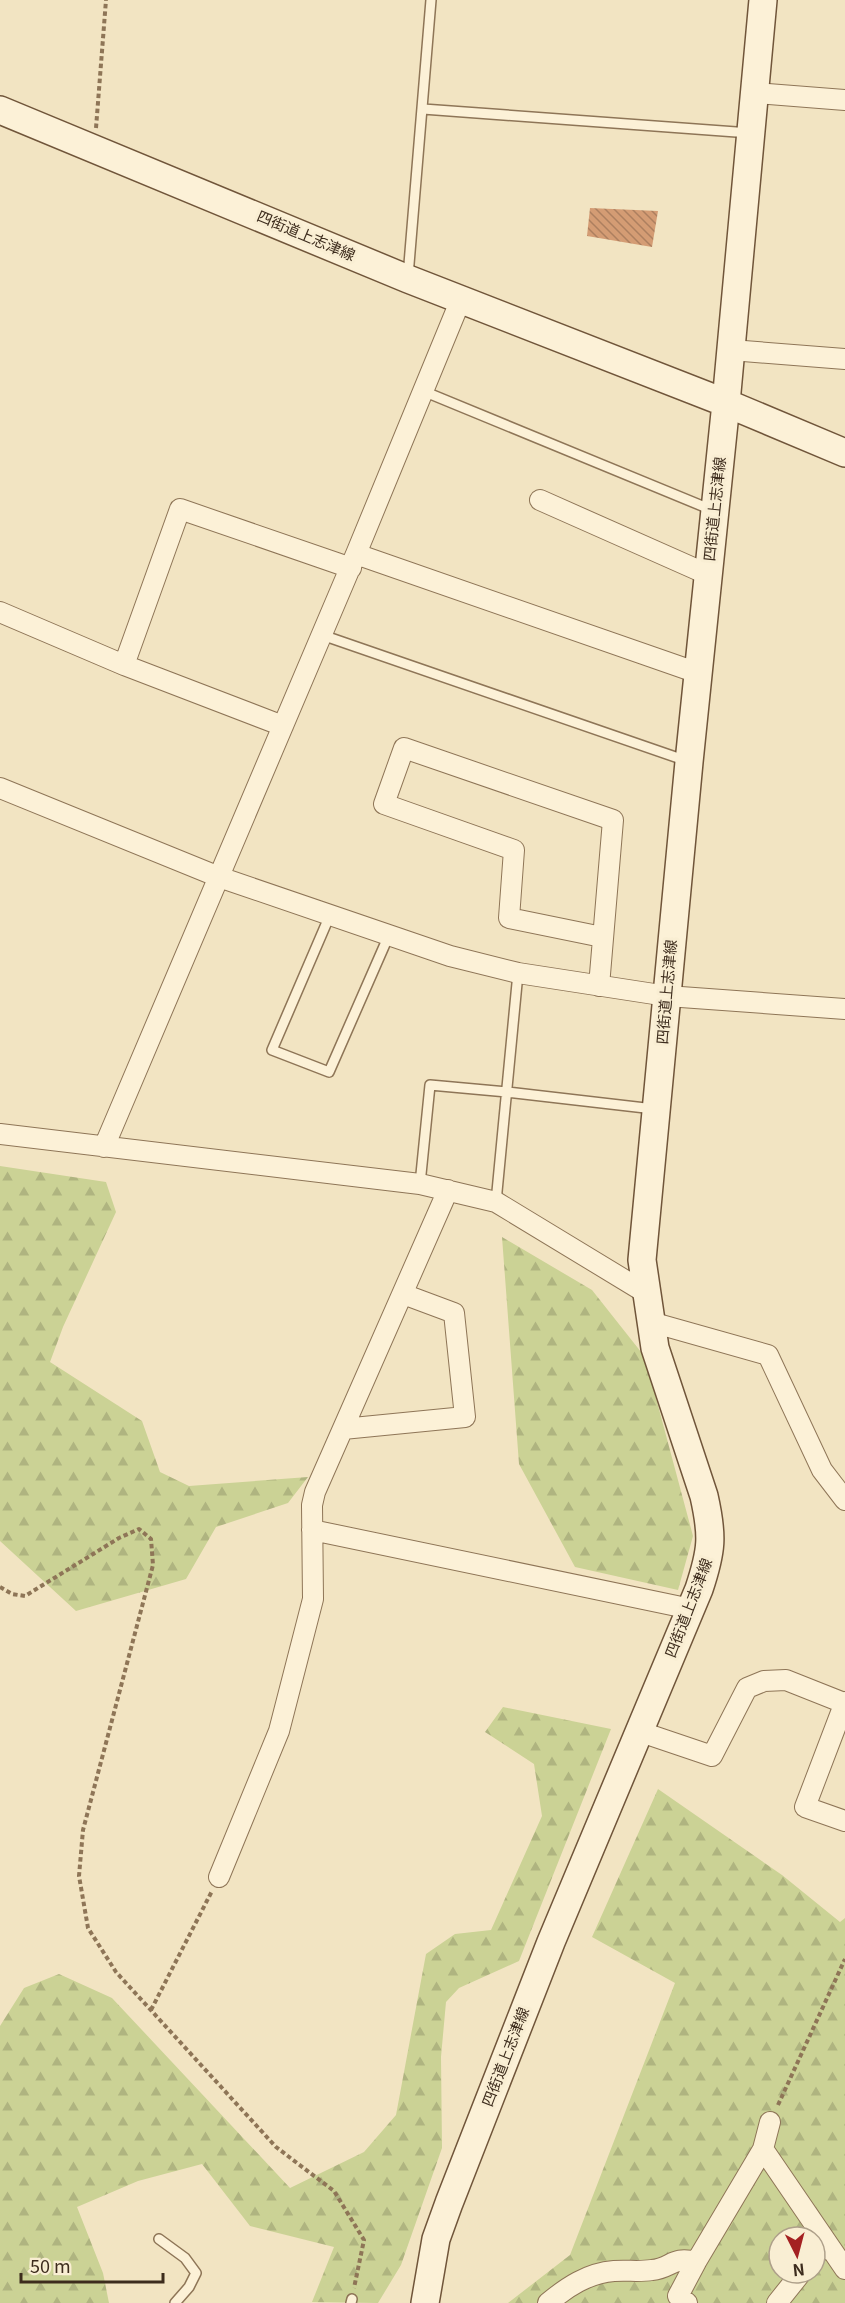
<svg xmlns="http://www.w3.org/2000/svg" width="845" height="2303" font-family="Georgia,'Noto Sans JP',serif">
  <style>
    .forest { fill: url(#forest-firs); fill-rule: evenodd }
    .building { fill: url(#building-back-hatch) }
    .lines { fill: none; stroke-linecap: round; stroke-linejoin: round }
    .lane-casing { stroke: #8e7557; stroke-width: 12 }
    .street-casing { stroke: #8e7557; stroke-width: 22 }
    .secondary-casing { stroke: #70553a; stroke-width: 30 }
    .path { stroke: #8e7557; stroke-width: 4; stroke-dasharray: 4.5 3; stroke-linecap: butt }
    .lane { stroke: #fcf1d7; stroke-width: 9 }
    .street { stroke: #fcf1d7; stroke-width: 20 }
    .secondary { stroke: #fcf1d7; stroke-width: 27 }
    .labels { text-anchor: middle; stroke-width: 6; stroke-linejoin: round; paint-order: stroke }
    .street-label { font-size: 15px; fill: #3d2c1d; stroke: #f9eed3 }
  </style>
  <defs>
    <pattern id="forest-firs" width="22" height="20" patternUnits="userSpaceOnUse" patternTransform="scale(1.5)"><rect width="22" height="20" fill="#cbd295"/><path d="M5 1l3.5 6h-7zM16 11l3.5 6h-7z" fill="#afb480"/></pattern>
    <pattern id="building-back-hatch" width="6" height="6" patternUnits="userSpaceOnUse" patternTransform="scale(1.5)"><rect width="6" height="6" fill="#d49c74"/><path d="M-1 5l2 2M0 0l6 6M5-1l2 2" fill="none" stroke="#ad7f5f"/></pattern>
  </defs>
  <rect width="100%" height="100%" fill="#f2e4c2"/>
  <path class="forest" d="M0,1166L106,1182L116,1212L63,1327L50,1362L142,1421L160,1472L189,1486L308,1477L288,1503L216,1527L186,1579L76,1611L0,1541Z
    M502,1237L592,1290L645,1357L693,1536L678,1590L575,1567L519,1464Z
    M503,1707L611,1729L519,1961L459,1988L446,2002L441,2057L442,2148L401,2265L378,2303L312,2302L334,2247L250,2226L202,2164L138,2181L77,2207L103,2273L109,2303H0V2026L24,1988L59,1974L112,1998L290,2188L364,2152L396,2115L426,1954L455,1934L491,1930L542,1816L534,1764L485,1732Z
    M658,1789L782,1875L840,1922L845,1918V2303H508L570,2255L675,1983L592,1937ZM779,2237H815V2273H779Z"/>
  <path class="building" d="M590,208L658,211L652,247L587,236Z"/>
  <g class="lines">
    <defs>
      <path id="lane" d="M423,109L750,133
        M408,276L431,0
        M423,391L712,510
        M322,635L687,761
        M330,915L272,1050L329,1072L389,935
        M420,1184L430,1085L507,1092L654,1109
        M496,1202L518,973
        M159,2239L185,2258L196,2273L189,2287L175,2303
        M351,2303L352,2299"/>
      <path id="street" d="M755,93L845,100
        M731,350L845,359
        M540,500L709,575
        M356,554L698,673
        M0,612L124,665L283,726
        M124,665L180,509L351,568
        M0,788L219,877L450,956L518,973L667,996L845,1009
        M599,986L613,820L404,748L384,804L514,850L509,918L602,937
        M0,1134L420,1184L496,1202L646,1293
        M104,1147L356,554L461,299
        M651,1322L768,1355L822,1470L845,1500
        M343,1429L465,1417L454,1313L403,1294
        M312,1530L691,1609
        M845,1702L805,1807L845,1821
        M641,1732L712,1756L747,1688L764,1681L786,1680L844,1703
        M219,1877L279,1731L313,1599L312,1505L315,1492L448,1190
        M763,2149L845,2269
        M815,2256L826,2242
        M548,2303C567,2287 588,2273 614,2271C627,2270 639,2272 652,2270C672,2268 672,2256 696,2262
        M687,2303L678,2296L696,2262L763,2149L770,2122
        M777,2303L801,2273"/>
      <path id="secondary" d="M0,110L408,279L726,403L845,453
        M425,2303L436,2239L449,2203L551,1942L699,1589C712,1550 713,1536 704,1496L655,1348L642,1260L689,762L726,403L763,0"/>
    </defs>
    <use href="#lane" class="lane-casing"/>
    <use href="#street" class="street-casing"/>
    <use href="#secondary" class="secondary-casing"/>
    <path class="path" d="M96,128L106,0
      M0,1587L12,1594L25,1596L119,1538L139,1529L151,1539L153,1565L83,1830L79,1876L88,1928L116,1972L276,2147L334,2191L364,2240L354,2288
      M151,2010L212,1891
      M778,2105L845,1959"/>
    <use href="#lane" class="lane"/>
    <use href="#street" class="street"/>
    <use href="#secondary" class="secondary"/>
  </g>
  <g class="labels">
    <g class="street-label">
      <text transform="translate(306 236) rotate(23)" y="5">四街道上志津線</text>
      <text transform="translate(715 509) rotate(-84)" y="5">四街道上志津線</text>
      <text transform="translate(667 992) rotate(-85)" y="5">四街道上志津線</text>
      <text transform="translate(689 1608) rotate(-69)" y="5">四街道上志津線</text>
      <text transform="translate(506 2057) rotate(-69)" y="5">四街道上志津線</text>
    </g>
  </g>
  <g transform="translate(797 2255) rotate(174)"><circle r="28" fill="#f9eed3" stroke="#aea08a" stroke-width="1.5"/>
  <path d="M0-4.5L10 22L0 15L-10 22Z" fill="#a42122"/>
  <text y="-9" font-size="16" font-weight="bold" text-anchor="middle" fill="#3d2c1d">N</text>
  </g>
  <path d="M21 2273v9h142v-9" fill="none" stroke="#3d2c1d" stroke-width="3"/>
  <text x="30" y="2273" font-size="18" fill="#3d2c1d" stroke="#f9eed3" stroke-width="4.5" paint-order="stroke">50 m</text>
</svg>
